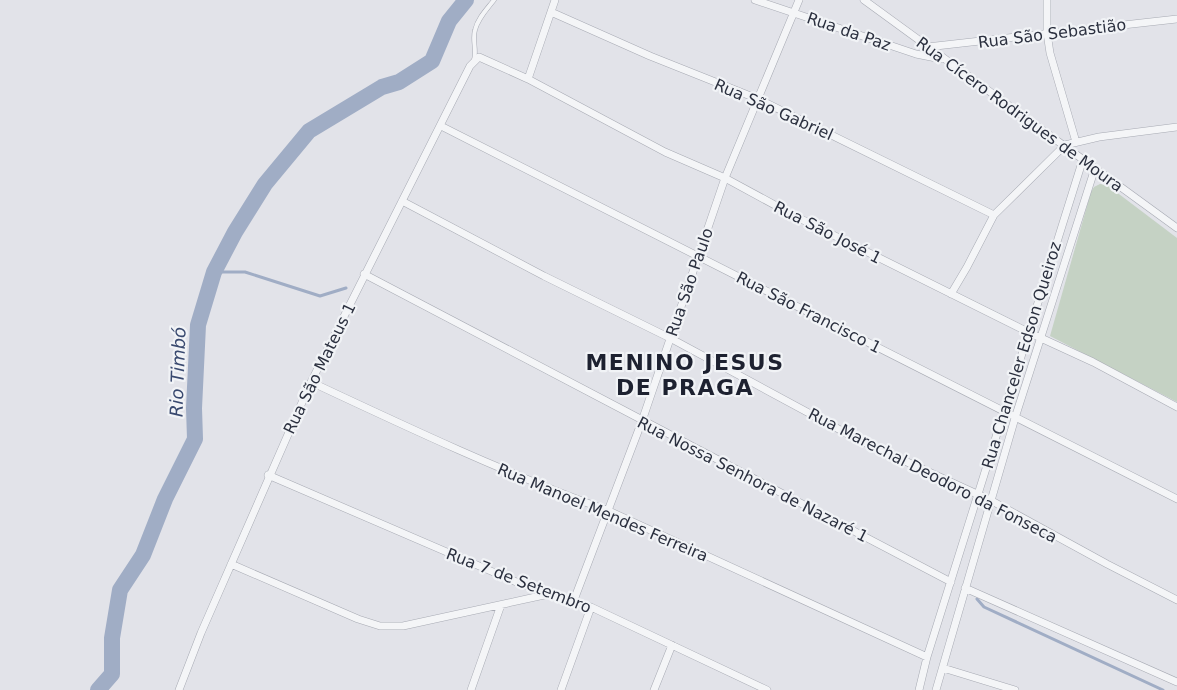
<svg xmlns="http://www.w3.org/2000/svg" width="1177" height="690" font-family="'DejaVu Sans',sans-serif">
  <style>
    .green { fill: #c5d2c4 }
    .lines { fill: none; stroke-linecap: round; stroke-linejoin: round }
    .stream { stroke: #a0adc5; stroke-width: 3 }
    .river { stroke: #a0adc5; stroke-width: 16 }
    .lane-casing { stroke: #a7aab3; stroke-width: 5 }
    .street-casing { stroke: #a7aab3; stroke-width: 8 }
    .lane { stroke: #f4f5f7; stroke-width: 4 }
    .street { stroke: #f4f5f7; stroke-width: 7 }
    .labels { text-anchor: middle; stroke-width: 4.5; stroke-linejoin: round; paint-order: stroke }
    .street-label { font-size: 16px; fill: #2b303f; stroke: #f1f3f6 }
    .water-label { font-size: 18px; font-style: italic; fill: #39496f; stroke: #f1f3f6 }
    .district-label { font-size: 22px; font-weight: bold; letter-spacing: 1.5px; fill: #1d2130; stroke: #f1f3f6 }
  </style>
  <rect width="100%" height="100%" fill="#e2e3e9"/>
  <path class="green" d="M1100,184L1107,185L1177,238V402L1050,336L1091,192L1094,187Z"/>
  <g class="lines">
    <path class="stream" d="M214,272H245L320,296L346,288
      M977,599L984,607L1163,690"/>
    <path class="river" d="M98,690L112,674V638L120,590L143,555L165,499L195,439L194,408L198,325L214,272L235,232L265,184L309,131L382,87L399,82L432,61L449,21L466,0"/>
    <defs>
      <path id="lane" d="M474,60C477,50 472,40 475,30C478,18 487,9 494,0"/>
      <path id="street" d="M755,0L916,54L941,59
        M864,0L1177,228
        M1047,0V33L1050,53L1076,142
        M551,12L650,56L758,99L994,215
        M927,47L1177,19
        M528,79L555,0
        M441,126L1177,499
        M402,201L544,276L670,338L857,439L992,501L1107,564L1177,600
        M364,274L951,582
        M951,294L967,267L994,215L1065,145L1099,137L1177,127
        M311,382C409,428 507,474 609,511L927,657
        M268,475L521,584L591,607L767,690
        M231,564L358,619L380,626H403L549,594
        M965,588L1177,682
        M574,600L642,421L725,178L799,0
        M943,668L1015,690
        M179,690L201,633L311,382L470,66L479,57L528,79L665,152L725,178L795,216L1030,333L1093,362L1177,407
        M471,690L501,605
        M561,690L591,607
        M654,690L672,645
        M919,690L927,657L1083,159
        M936,690L1015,418L1095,168"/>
    </defs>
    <use href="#lane" class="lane-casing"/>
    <use href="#street" class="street-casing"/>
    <use href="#lane" class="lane"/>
    <use href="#street" class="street"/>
  </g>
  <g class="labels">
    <g class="street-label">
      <text transform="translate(849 31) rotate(19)" y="6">Rua da Paz</text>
      <text transform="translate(1052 33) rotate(-7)" y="6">Rua São Sebastião</text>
      <text transform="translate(774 109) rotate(24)" y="6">Rua São Gabriel</text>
      <text transform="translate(1020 114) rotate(36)" y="6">Rua Cícero Rodrigues de Moura</text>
      <text transform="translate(828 232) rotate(27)" y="6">Rua São José 1</text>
      <text transform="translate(689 282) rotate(-71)" y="6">Rua São Paulo</text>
      <text transform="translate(809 312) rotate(27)" y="6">Rua São Francisco 1</text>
      <text transform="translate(1021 355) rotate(-73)" y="6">Rua Chanceler Edson Queiroz</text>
      <text transform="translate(319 368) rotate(-64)" y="6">Rua São Mateus 1</text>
      <text transform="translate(933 475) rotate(27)" y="6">Rua Marechal Deodoro da Fonseca</text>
      <text transform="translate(753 479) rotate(27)" y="6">Rua Nossa Senhora de Nazaré 1</text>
      <text transform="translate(603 512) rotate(23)" y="6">Rua Manoel Mendes Ferreira</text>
      <text transform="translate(519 580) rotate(21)" y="6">Rua 7 de Setembro</text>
    </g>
    <g class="water-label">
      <text transform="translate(178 372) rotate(-88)" y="6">Rio Timbó</text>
    </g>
    <g class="district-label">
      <text x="685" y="370">MENINO JESUS<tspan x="685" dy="25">DE PRAGA</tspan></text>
    </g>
  </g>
</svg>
